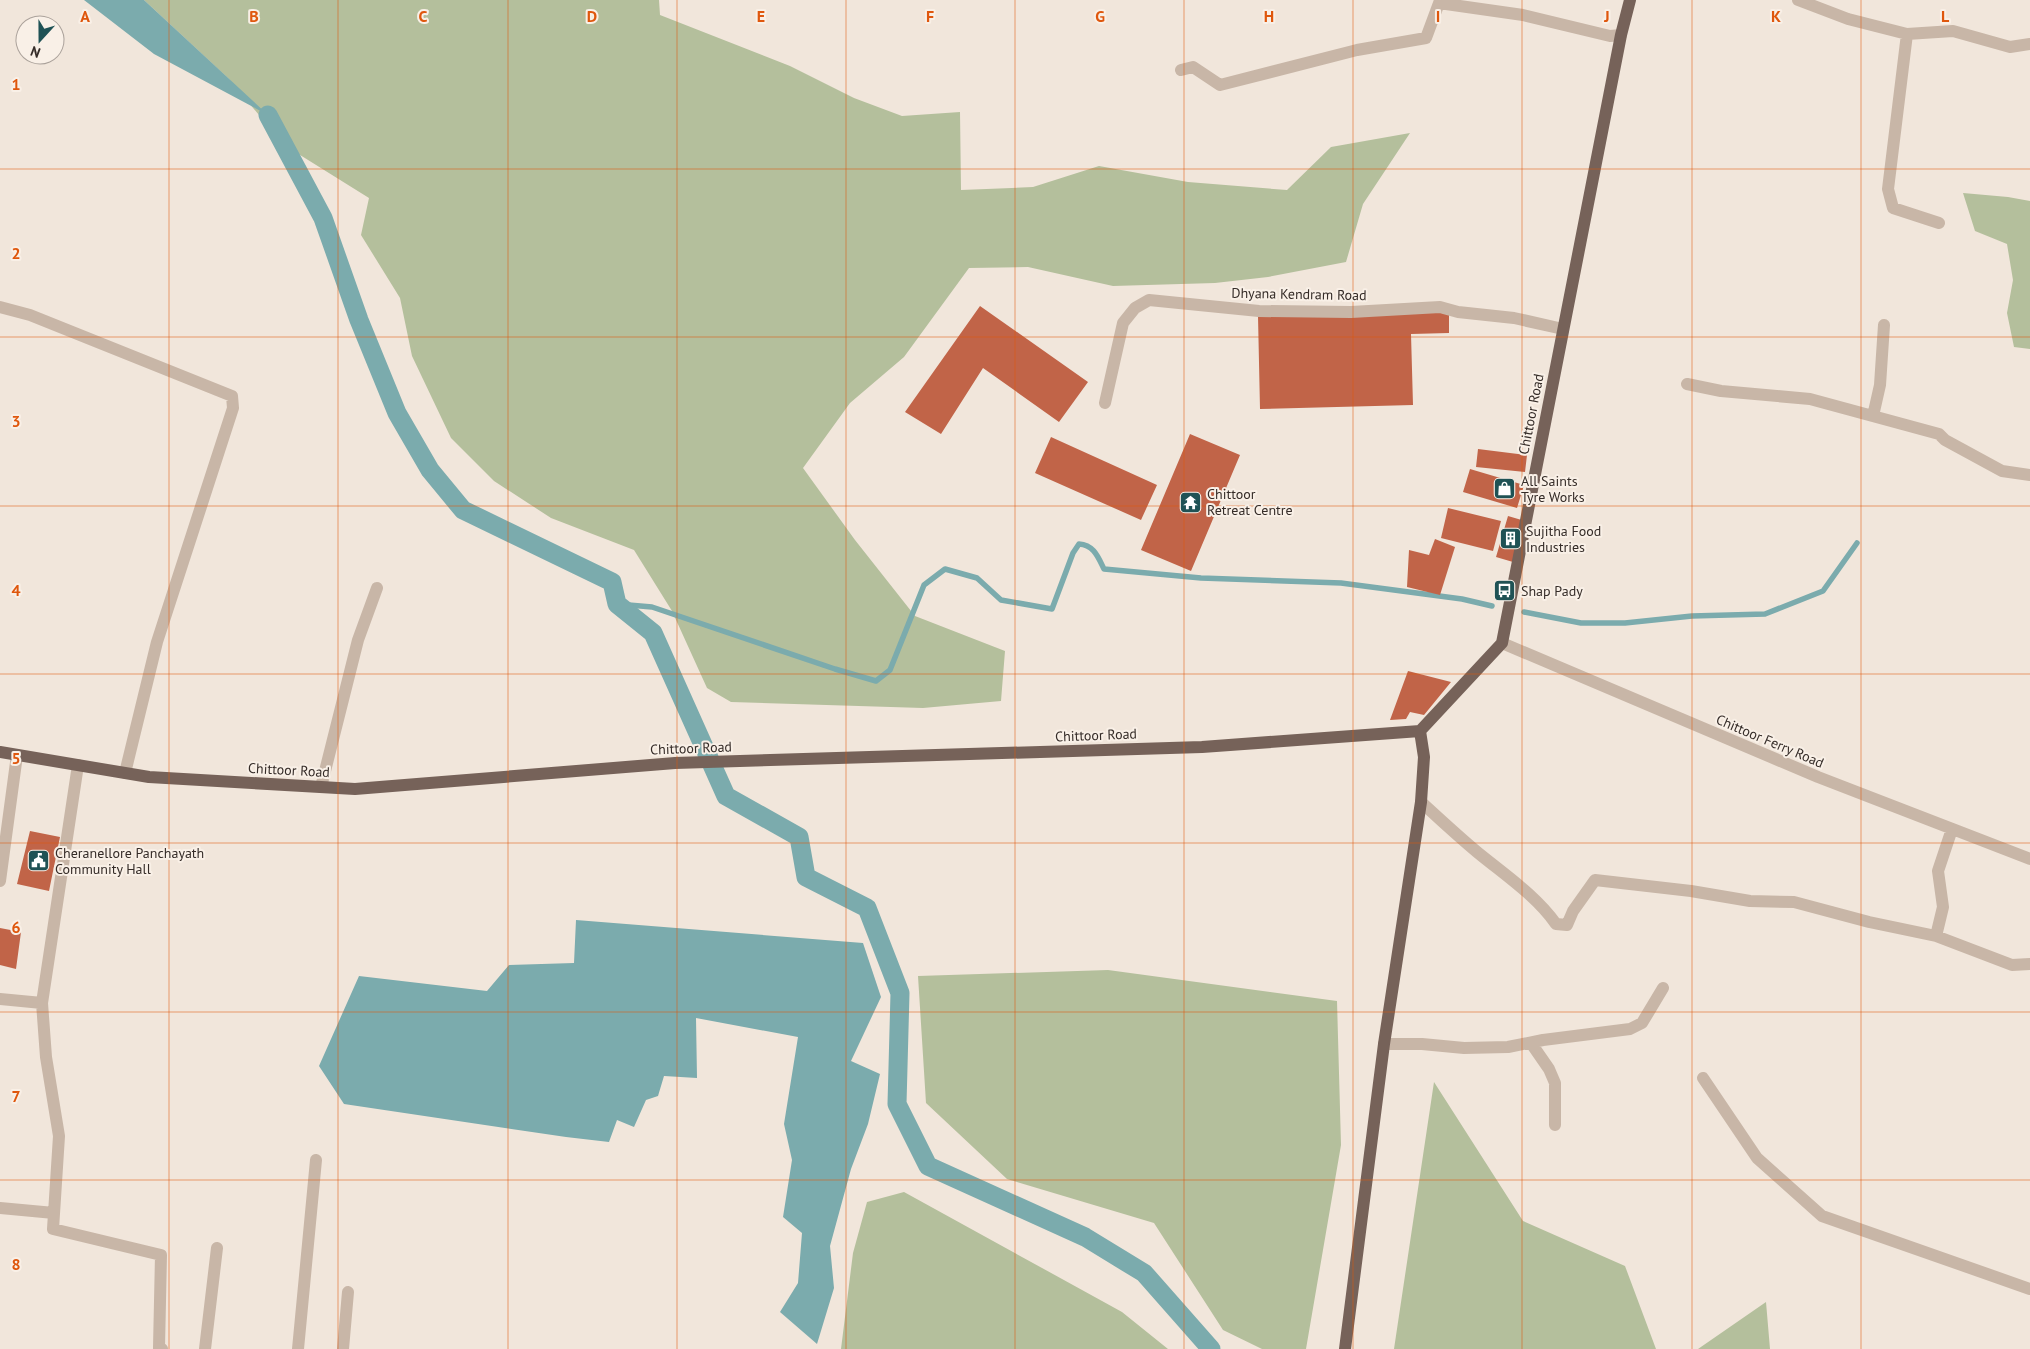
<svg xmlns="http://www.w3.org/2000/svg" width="2030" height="1349" font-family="'PT Sans',sans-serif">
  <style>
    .green { fill: #b4bf9c }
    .water { fill: #7babad }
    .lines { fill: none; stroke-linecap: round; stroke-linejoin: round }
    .stream { stroke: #7babad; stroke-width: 5.5 }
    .canal { stroke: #7babad; stroke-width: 19 }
    .building { fill: #c16448 }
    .minor { stroke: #c8b6a7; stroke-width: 12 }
    .major { stroke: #766259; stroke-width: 12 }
    .grid { fill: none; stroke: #df570d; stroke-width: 1; stroke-opacity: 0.55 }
    .labels { text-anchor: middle; stroke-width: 4; stroke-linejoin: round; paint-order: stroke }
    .street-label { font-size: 14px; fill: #352c28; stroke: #f9f0e7 }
    .poi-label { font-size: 14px; fill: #352c28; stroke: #f9f0e7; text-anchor: start }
    .grid-label { font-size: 16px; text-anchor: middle; font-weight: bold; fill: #df570d; stroke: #f9f0e7; stroke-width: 4; stroke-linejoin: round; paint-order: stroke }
  </style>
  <rect width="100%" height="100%" fill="#f1e6db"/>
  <path class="green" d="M144,0H659L660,15L790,66L854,98L902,116L960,112L961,190L1033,187L1099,166L1188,182L1287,190L1331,147L1410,133L1363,204L1346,262L1268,277L1215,283L1113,286L1028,267L969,268L904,357L850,403L803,468L855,540L915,616L1005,651L1001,701L923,708L731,702L707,688L672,611L634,550L551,518L494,481L451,438L412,356L400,298L361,235L369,198L284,145L229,79Z
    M1963,193L2008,197L2030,201V349L2014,347L2007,313L2013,280L2007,244L1975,231Z
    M1108,970L1337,1001L1341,1145L1306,1349H1262L1223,1330L1154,1223L1007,1179L926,1103L918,976Z
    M1434,1082L1523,1221L1625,1266L1656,1349H1394Z
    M904,1192L1122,1312L1168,1349H841L853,1253L867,1202Z
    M1766,1302L1770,1349H1698Z"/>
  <path class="water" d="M84,0H144L268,115L154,54Z
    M576,920L863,943L881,997L851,1061L880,1074L868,1124L851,1169L830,1246L834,1288L817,1344L780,1312L798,1283L802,1233L783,1217L792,1160L784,1124L798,1037L696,1018L697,1078L664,1076L658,1096L646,1100L634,1127L617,1120L609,1142L566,1137L344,1104L319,1066L359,976L487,991L509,965L574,963Z"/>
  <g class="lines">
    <path class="stream" d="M617,604L652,607L835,669L876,681L890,670L924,585L945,569L977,578L1001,600L1052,609L1073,553L1079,544C1094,545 1098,557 1104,569L1201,578L1341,583L1462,599L1492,606
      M1524,612L1581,623H1625L1692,616L1765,614L1823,591L1857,543"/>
    <path class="canal" d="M268,115L323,218L359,320L397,413L430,470L463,510L612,582L617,604L653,633L726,796L799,837L806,877L867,908L900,993L897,1104L928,1166L1085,1237L1144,1273L1211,1349"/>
  </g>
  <path class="building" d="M980,306L1088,382L1059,422L983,368L941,434L905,412Z
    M1449,312V333L1411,334L1413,405L1260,409L1258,316Z
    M1190,434L1240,455L1191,571L1141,550Z
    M1051,437L1157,485L1141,520L1035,473Z
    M1478,449L1527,455L1525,472L1476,467Z
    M1470,469L1524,485L1517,508L1463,492Z
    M1448,508L1501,521L1493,551L1441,538Z
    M1508,516L1525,521L1513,562L1496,557Z
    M1435,539L1455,547L1440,595L1407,587L1409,550L1429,555Z
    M1408,671L1451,682L1424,715L1410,712L1406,719L1390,720Z
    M30,831L60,837L49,891L17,884Z
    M0,928L21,932L16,969L0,965Z"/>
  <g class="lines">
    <path class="minor" d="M1798,0L1848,19L1907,34L1953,31L2010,47L2030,44
      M1907,34L1888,189L1893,208L1939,223
      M1181,70L1193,67L1220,85L1357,50L1426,38L1439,3L1523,15L1610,36L1621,35
      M0,307L30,315L232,396L233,408L157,642L125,773
      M1687,384L1721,391L1810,399L1939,434L1945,440L2002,471L2030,475
      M1105,403L1123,323L1135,308L1149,300L1259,311L1351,312L1440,307L1458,312L1514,318L1563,329
      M1873,416L1880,385L1884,325
      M1502,643L1818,777L2030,859
      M78,765L42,1003L46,1057L59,1136L53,1229L161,1255L159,1348L162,1349
      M321,787L358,640L377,588
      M1421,802C1441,820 1461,839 1482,856C1508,877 1537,897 1556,924L1567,925L1573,911L1595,880L1691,891L1750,901L1794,902L1869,922L1936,936L2012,965L2030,964
      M0,881L17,755
      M1936,936L1943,907L1938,871L1952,829
      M0,999L42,1003
      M1531,1043L1549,1069L1555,1083V1125
      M1384,1044H1422L1464,1048L1508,1047L1543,1040L1630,1029L1642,1023L1663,988
      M1703,1078L1757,1158L1822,1216L2030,1289
      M0,1208L54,1213
      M205,1349L217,1248
      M298,1349L316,1160
      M343,1349L348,1292"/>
    <path class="major" d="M0,752L149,777L355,789L675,763L1202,747L1420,731L1502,643L1621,35L1630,0
      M1345,1349L1384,1044L1421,802L1424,757L1420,731"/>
  </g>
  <path class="grid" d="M169,0V1349M338,0V1349M508,0V1349M677,0V1349M846,0V1349M1015,0V1349M1184,0V1349M1353,0V1349M1522,0V1349M1692,0V1349M1861,0V1349M0,169H2030M0,337H2030M0,506H2030M0,674H2030M0,843H2030M0,1012H2030M0,1180H2030"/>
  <defs>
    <symbol id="shop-square" viewBox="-11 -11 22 22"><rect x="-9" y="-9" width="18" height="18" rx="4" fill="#1f5255" stroke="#f9f0e7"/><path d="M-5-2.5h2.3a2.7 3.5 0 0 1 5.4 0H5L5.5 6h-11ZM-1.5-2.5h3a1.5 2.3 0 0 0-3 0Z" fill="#fff"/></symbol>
    <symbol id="temple-square" viewBox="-11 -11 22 22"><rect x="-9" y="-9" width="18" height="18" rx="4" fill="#1f5255" stroke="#f9f0e7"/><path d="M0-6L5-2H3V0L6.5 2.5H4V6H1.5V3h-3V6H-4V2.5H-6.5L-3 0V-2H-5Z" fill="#fff"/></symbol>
    <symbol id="building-square" viewBox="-11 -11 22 22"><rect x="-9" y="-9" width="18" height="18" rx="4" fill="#1f5255" stroke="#f9f0e7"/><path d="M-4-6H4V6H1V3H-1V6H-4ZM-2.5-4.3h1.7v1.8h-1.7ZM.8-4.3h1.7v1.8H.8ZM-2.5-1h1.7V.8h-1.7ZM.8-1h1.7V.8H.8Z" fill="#fff"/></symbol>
    <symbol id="bus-square" viewBox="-11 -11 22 22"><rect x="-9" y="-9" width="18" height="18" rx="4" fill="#1f5255" stroke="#f9f0e7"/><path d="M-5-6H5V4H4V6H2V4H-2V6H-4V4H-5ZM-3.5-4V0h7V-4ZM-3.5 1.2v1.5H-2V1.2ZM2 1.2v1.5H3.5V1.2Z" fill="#fff"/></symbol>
    <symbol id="civic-square" viewBox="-11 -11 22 22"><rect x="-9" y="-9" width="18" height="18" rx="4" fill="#1f5255" stroke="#f9f0e7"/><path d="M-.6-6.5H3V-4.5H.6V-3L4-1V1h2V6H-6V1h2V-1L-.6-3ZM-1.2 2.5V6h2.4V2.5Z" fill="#fff"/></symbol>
  </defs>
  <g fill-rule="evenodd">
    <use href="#shop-square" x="1492" y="476" width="25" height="25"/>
    <use href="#temple-square" x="1178" y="490" width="25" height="25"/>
    <use href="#building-square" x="1498" y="526" width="25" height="25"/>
    <use href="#bus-square" x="1492" y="578" width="25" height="25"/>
    <use href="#civic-square" x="26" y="848" width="25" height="25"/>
  </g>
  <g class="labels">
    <g class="street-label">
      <text transform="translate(1299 294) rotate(1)" y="5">Dhyana Kendram Road</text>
      <text transform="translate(1531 414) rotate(-79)" y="5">Chittoor Road</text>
      <text transform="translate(1096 735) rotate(-2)" y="5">Chittoor Road</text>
      <text transform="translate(1770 741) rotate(23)" y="5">Chittoor Ferry Road</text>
      <text transform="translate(691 748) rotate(-2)" y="5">Chittoor Road</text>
      <text transform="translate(289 770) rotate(3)" y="5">Chittoor Road</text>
    </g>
    <g class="poi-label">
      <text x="1521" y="486">All Saints<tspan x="1521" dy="16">Tyre Works</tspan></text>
      <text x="1207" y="499">Chittoor<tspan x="1207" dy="16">Retreat Centre</tspan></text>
      <text x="1526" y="536">Sujitha Food<tspan x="1526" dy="16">Industries</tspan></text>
      <text x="1521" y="596">Shap Pady</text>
      <text x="55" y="858">Cheranellore Panchayath<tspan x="55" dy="16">Community Hall</tspan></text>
    </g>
  </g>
  <g class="grid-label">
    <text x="85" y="22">A</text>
    <text x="254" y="22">B</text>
    <text x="423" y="22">C</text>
    <text x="592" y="22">D</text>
    <text x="761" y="22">E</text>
    <text x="930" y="22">F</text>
    <text x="1100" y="22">G</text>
    <text x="1269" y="22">H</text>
    <text x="1438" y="22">I</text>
    <text x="1607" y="22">J</text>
    <text x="1776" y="22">K</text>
    <text x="1945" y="22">L</text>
    <text x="16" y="90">1</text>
    <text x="16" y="259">2</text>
    <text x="16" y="427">3</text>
    <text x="16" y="596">4</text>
    <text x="16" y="764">5</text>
    <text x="16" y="933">6</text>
    <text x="16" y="1102">7</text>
    <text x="16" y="1270">8</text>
  </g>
  <g transform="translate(40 40) rotate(201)"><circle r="24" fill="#f9f0e7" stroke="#aba29b"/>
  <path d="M0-4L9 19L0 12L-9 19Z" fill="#1f5255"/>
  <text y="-8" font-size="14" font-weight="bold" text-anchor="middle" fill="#352c28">N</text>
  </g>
</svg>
